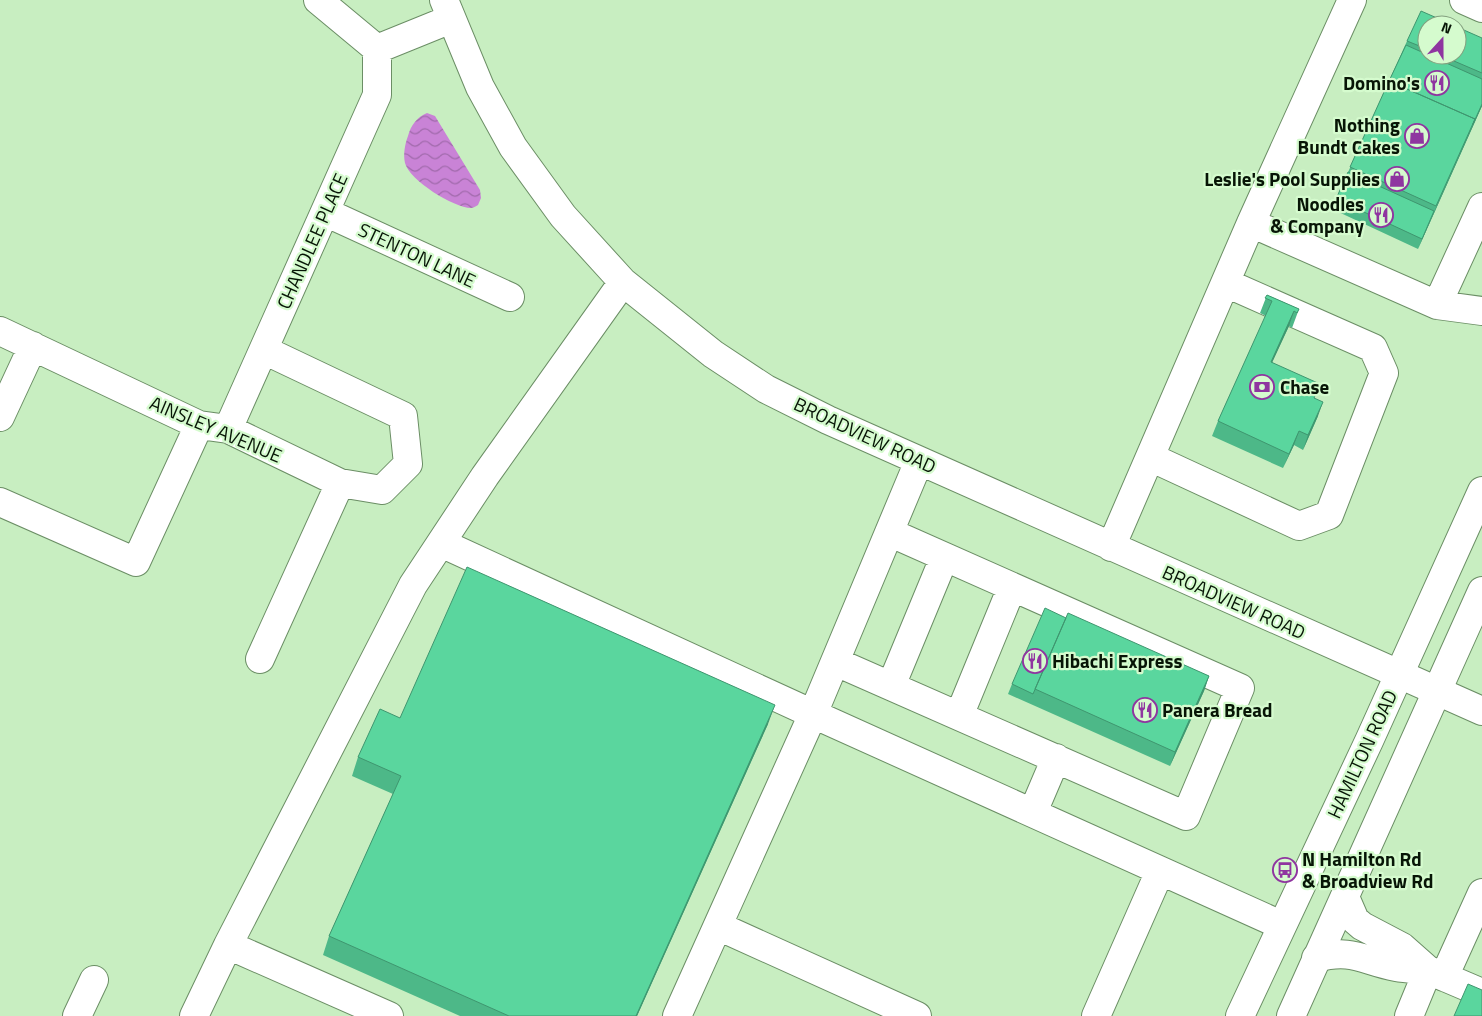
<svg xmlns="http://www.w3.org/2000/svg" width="1482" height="1016" font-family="'Titillium Web',sans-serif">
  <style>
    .water { fill: url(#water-waves) }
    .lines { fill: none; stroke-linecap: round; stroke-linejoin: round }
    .minor-casing { stroke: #6b8e65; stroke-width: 30 }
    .major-casing { stroke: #6b8e65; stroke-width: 30 }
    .minor { stroke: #fff; stroke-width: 28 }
    .major { stroke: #fff; stroke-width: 28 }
    .wall { fill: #4db888 }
    .shaded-wall { fill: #3f966f }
    .building { fill: #5ad69e; stroke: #3f966f }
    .labels { text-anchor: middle; stroke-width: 4.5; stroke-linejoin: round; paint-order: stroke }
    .poi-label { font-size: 19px; font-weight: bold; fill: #071506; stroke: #d5fbce; text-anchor: end }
    .street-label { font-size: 19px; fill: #071506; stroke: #d5fbce }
  </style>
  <defs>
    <pattern id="water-waves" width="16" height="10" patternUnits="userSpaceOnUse" patternTransform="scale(1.25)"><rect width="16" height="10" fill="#c983d6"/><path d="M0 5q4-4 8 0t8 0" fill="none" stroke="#a16aac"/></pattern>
  </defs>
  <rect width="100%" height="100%" fill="#c8eec1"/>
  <path class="water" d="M427,113L435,116L480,190L481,198L478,205C476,206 473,208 471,208C454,208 409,180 405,163C403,154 405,144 408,136C411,125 417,117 427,113Z"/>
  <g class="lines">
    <defs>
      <path id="minor" d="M444,0L480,87L513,147L563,216L623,282L713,354L766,389L828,420L1482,711
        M1464,0L1482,8
        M377,49L451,19
        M325,212L510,297
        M1251,223L1437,305L1482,311
        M1437,305L1482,207
        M0,331L199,425L228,429L340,483L382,490L408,464L403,416L264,350
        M0,417L33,346
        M228,429L377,95V49L318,0
        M1150,457L1299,526L1329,515L1384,373L1373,348L1226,283
        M919,461L813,714L1281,925
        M0,502L136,562L199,425
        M441,543L813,714L677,1016
        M1111,547L1251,223L1352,0
        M260,659L340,483
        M836,662L1186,816L1240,688L891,533
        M891,686L944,558
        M959,716L1012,587
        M1033,812L1056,758
        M1345,897L1355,920L1362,926L1402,947L1428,970L1482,993
        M718,926L917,1016
        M228,945L389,1016
        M1316,958C1353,948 1363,961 1396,967C1406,969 1417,969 1428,970
        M1444,977L1482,893
        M77,1016L94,980
        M194,1016L228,945L413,585L485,476L623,282
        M1096,1016L1160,871
        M1409,1016L1428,970"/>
      <path id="major" d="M1240,1016L1369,741L1482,491
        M1291,1016L1482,591"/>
    </defs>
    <use href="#minor" class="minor-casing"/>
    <use href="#major" class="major-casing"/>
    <use href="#minor" class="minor"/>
    <use href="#major" class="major"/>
  </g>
  <path class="wall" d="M1427,25V55H1457L1482,38V106L1418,249L1332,209L1336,199L1407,41Z
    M1267,295L1299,309L1292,328L1289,326L1272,362L1315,398L1318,416L1303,450L1294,445L1283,468L1212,436L1218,421L1266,316L1260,313Z
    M1066,618L1209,676L1204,691L1170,766L1008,694L1012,684Z
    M400,718L768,724L637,1016H460L323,955L329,936L393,794L352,776L358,757Z"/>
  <path class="shaded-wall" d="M1482,104V106L1418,249L1422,239Z
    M1294,311L1289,326L1266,376L1271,362Z
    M1323,402L1318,416L1303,450L1308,435Z
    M1299,431L1294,445L1283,468L1289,454Z
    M1209,676L1204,691L1170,766L1175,752Z
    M775,705L768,724L637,1016H636Z"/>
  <path class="building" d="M1421,11L1453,25H1427V49L1407,41Z
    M1457,27L1482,38V73L1440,55H1457Z
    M1406,45L1482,79V104L1473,124L1475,119L1389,81Z
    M1389,81L1475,119L1436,206L1350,167Z
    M1348,172L1434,211L1422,239L1336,199Z
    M1267,295L1299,309L1297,313L1294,311L1271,362L1320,384L1314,398L1323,402L1308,435L1299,431L1289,454L1218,421L1272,301L1265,298Z
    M467,567L775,705L636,1016H509L329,936L401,776L358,757L380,709L400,718Z
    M1045,608L1066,618L1033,694L1012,684Z
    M1068,613L1209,676L1175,752L1035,689Z
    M1468,984L1482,990V1016H1454Z"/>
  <defs>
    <symbol id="restaurant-ring" viewBox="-11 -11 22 22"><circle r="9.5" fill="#d5fbce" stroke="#8f35a0" stroke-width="1.5"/><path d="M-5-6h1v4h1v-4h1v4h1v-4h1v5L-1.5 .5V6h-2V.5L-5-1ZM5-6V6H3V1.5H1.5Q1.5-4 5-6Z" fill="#8f35a0"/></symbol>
    <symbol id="shop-ring" viewBox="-11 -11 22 22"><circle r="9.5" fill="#d5fbce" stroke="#8f35a0" stroke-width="1.5"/><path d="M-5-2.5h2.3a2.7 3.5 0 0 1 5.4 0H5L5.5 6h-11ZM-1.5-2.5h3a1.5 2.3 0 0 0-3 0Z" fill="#8f35a0"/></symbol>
    <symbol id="bank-ring" viewBox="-11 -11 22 22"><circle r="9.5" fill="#d5fbce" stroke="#8f35a0" stroke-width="1.5"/><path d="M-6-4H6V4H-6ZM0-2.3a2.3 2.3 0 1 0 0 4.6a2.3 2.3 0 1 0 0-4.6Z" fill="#8f35a0"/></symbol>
    <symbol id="bus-ring" viewBox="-11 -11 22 22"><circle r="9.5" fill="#d5fbce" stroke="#8f35a0" stroke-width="1.5"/><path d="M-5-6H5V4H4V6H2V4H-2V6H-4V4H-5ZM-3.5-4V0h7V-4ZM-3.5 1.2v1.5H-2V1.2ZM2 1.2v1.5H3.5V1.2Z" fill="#8f35a0"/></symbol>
  </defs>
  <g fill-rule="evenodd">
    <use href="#restaurant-ring" x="1423" y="69" width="28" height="28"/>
    <use href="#shop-ring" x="1403" y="122" width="28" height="28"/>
    <use href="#shop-ring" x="1383" y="165" width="28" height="28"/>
    <use href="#restaurant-ring" x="1367" y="201" width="28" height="28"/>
    <use href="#bank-ring" x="1248" y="373" width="28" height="28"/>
    <use href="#restaurant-ring" x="1021" y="647" width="28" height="28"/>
    <use href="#restaurant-ring" x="1131" y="696" width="28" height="28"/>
    <use href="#bus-ring" x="1271" y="856" width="28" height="28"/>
  </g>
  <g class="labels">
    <g class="poi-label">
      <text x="1420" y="90">Domino's</text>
      <text x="1400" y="132">Nothing<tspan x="1400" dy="22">Bundt Cakes</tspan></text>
      <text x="1380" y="186">Leslie's Pool Supplies</text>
      <text x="1364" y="211">Noodles<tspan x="1364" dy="22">&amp; Company</tspan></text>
      <text x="1280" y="394" text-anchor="start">Chase</text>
      <text x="1052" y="668" text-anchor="start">Hibachi Express</text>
      <text x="1162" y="717" text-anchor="start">Panera Bread</text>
      <text x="1302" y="866" text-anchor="start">N Hamilton Rd<tspan x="1302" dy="22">&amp; Broadview Rd</tspan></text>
    </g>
    <g class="street-label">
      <text transform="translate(312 241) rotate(-66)" y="7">CHANDLEE PLACE</text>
      <text transform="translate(417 255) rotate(25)" y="7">STENTON LANE</text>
      <text transform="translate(216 429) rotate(23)" y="7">AINSLEY AVENUE</text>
      <text transform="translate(865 435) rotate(25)" y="7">BROADVIEW ROAD</text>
      <text transform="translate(1234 602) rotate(24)" y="7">BROADVIEW ROAD</text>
      <text transform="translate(1362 754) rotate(-65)" y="7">HAMILTON ROAD</text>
    </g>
  </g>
  <g transform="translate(1442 40) rotate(21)"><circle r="24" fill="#d5fbce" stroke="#839f7e"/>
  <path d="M0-4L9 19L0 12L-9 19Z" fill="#8f35a0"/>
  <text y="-8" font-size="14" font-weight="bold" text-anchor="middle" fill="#071506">N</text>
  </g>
</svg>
